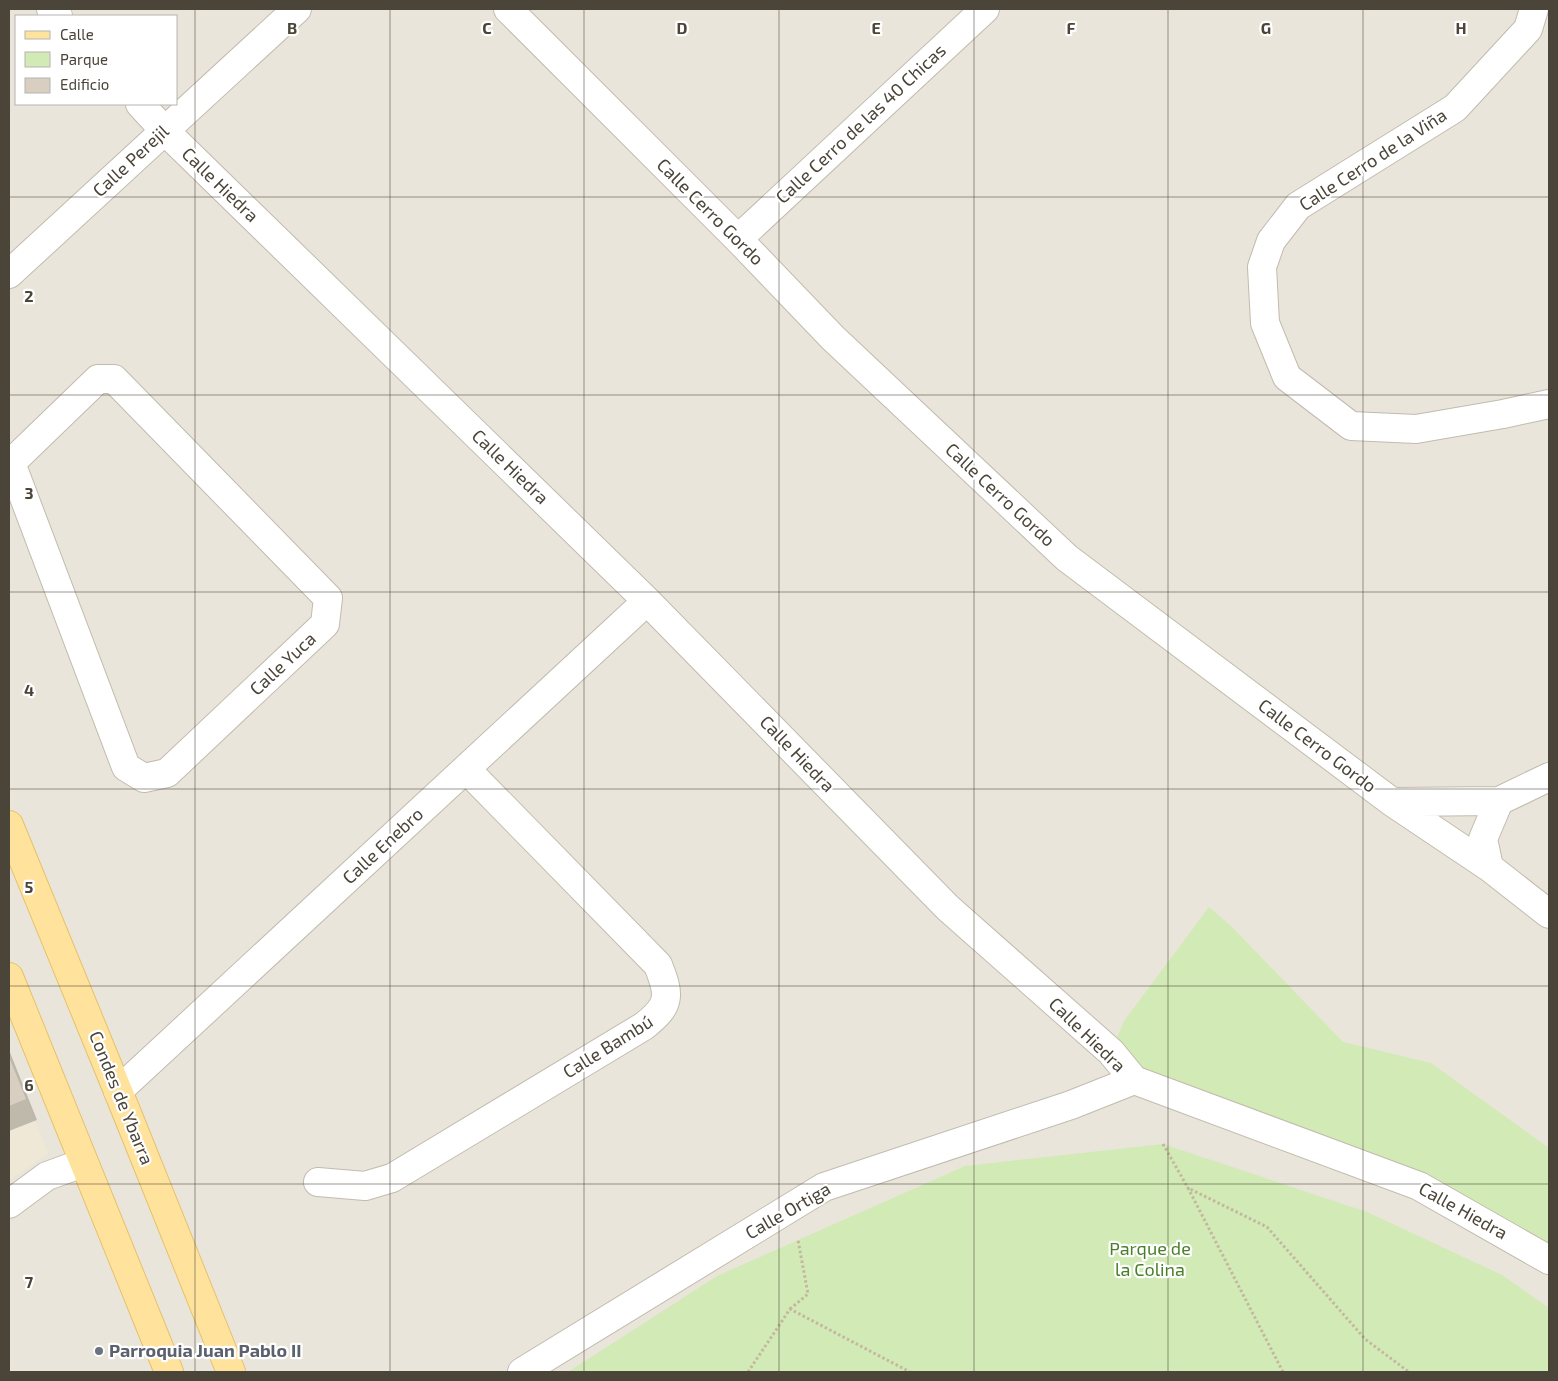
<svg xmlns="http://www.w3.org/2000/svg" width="1558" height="1381" font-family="'Exo 2',sans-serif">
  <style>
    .residential { fill: #eae5da; fill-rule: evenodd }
    .education { fill: #efe8d6 }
    .green { fill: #d2eab5 }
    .shadow { fill: #0003 }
    .building { fill: #d8cfc1 }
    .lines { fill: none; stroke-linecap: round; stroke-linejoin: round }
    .minor-casing { stroke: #c2bbae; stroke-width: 30 }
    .major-casing { stroke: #e6c16a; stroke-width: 30 }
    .path { stroke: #c4b79f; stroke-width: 3; stroke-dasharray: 2.5 2.5; stroke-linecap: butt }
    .minor { stroke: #fff; stroke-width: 28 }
    .major { stroke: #ffe39c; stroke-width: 28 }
    .grid { fill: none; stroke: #4b4439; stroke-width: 1; stroke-opacity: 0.55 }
    .worship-dot { fill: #6b7280; stroke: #fff; stroke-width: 2 }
    .labels { text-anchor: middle; stroke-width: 4.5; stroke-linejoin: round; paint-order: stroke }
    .street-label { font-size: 18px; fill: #4b4439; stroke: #fff }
    .park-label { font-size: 18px; fill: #4a7f2a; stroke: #fff }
    .worship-label { font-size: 18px; font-weight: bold; fill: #5b616d; stroke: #fff; text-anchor: start }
    .grid-label { font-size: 16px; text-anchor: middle; font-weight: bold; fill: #4b4439; stroke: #fff; stroke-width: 4.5; stroke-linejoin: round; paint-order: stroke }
  </style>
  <rect width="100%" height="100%" fill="#f6f3ec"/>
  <path class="residential" d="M9,9H1549V1372H9ZM16,16H176V104H16Z"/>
  <path class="education" d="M9,1056L48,1153L9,1181Z"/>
  <path class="green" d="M1209,907L1232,927L1343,1042L1431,1063L1549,1148V1260L1419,1186L1134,1080L1111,1052L1124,1021Z
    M1163,1144L1367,1212L1502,1275L1549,1308V1372H568L717,1276L965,1166Z"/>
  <path class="shadow" d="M9,1050L37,1120L9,1131Z"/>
  <path class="building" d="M9,1057L26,1099L9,1106Z"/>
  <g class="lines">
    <defs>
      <path id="minor" d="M51,9L58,16
        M508,9L738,239L833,338L1067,558L1392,802L1489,867L1549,914
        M1534,9L1528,29L1455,108L1298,206L1271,241L1262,267L1265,323L1287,377L1351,426L1416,429L1503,414L1549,404
        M140,104L164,130L647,601L948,908L1111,1052L1134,1080L1419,1186L1549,1260
        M738,239L985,9
        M9,274L297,9
        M98,379H114L328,598L325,624L167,773L144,778L126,767L11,463Z
        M1392,802L1499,801L1549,777
        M1489,867L1483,839L1499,801
        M118,1091L647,601
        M318,1182L365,1186L392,1178L644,1026C671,1005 670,995 658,965L466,769
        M9,1204L47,1176L83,1163
        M522,1372L824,1187L1071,1105L1134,1080"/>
      <path id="major" d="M9,825L118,1091L231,1372
        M9,977L169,1372"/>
    </defs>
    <use href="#minor" class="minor-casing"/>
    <use href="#major" class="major-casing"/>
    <path class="path" d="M1163,1144L1188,1188
      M790,1309L808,1294L798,1240
      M748,1372L790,1309L910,1372
      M1283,1372L1188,1188L1267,1227L1365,1339L1409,1372"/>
    <use href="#minor" class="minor"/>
    <use href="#major" class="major"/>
  </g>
  <path class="grid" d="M195,9V1372M390,9V1372M584,9V1372M779,9V1372M974,9V1372M1168,9V1372M1363,9V1372M9,197H1549M9,395H1549M9,592H1549M9,789H1549M9,986H1549M9,1184H1549"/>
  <circle class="worship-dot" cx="99" cy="1351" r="5"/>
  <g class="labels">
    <g class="street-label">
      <text transform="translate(861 124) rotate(-43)" y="6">Calle Cerro de las 40 Chicas</text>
      <text transform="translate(1373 160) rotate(-33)" y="6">Calle Cerro de la Viña</text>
      <text transform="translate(131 161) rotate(-43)" y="6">Calle Perejil</text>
      <text transform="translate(220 185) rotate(44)" y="6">Calle Hiedra</text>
      <text transform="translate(710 212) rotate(45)" y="6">Calle Cerro Gordo</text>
      <text transform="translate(510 467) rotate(44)" y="6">Calle Hiedra</text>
      <text transform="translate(1000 495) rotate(43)" y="6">Calle Cerro Gordo</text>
      <text transform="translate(283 664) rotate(-43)" y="6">Calle Yuca</text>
      <text transform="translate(1317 746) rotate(37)" y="6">Calle Cerro Gordo</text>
      <text transform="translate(797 754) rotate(46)" y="6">Calle Hiedra</text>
      <text transform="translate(383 846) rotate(-43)" y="6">Calle Enebro</text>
      <text transform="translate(1087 1035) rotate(44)" y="6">Calle Hiedra</text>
      <text transform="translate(608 1047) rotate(-32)" y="6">Calle Bambú</text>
      <text transform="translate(121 1098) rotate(68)" y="6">Condes de Ybarra</text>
      <text transform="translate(788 1211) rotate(-30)" y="6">Calle Ortiga</text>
      <text transform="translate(1463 1211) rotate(29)" y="6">Calle Hiedra</text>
    </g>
    <g class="park-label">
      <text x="1150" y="1255">Parque de<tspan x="1150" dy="21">la Colina</tspan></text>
    </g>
    <g class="worship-label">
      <text x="109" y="1357">Parroquia Juan Pablo II</text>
    </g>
  </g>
  <g class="grid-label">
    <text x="292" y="34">B</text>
    <text x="487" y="34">C</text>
    <text x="682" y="34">D</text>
    <text x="876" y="34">E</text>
    <text x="1071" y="34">F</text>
    <text x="1266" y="34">G</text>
    <text x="1461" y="34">H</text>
    <text x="29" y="302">2</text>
    <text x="29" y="499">3</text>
    <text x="29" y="696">4</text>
    <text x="29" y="893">5</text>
    <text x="29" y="1091">6</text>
    <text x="29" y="1288">7</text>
  </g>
  <rect width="1558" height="1381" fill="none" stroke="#4b4439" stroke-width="20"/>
  <rect x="15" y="15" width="162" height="90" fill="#ffffff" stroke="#b7b4b0"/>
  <rect x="25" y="31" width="25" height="8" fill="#ffe39c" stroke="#b7b4b0"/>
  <text x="60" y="40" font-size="15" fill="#4b4439">Calle</text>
  <rect x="25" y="52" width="25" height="15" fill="#d2eab5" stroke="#b7b4b0"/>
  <text x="60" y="65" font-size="15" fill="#4b4439">Parque</text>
  <rect x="25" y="78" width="25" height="15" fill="#d8cfc1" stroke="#b7b4b0"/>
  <text x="60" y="90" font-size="15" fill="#4b4439">Edificio</text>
</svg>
